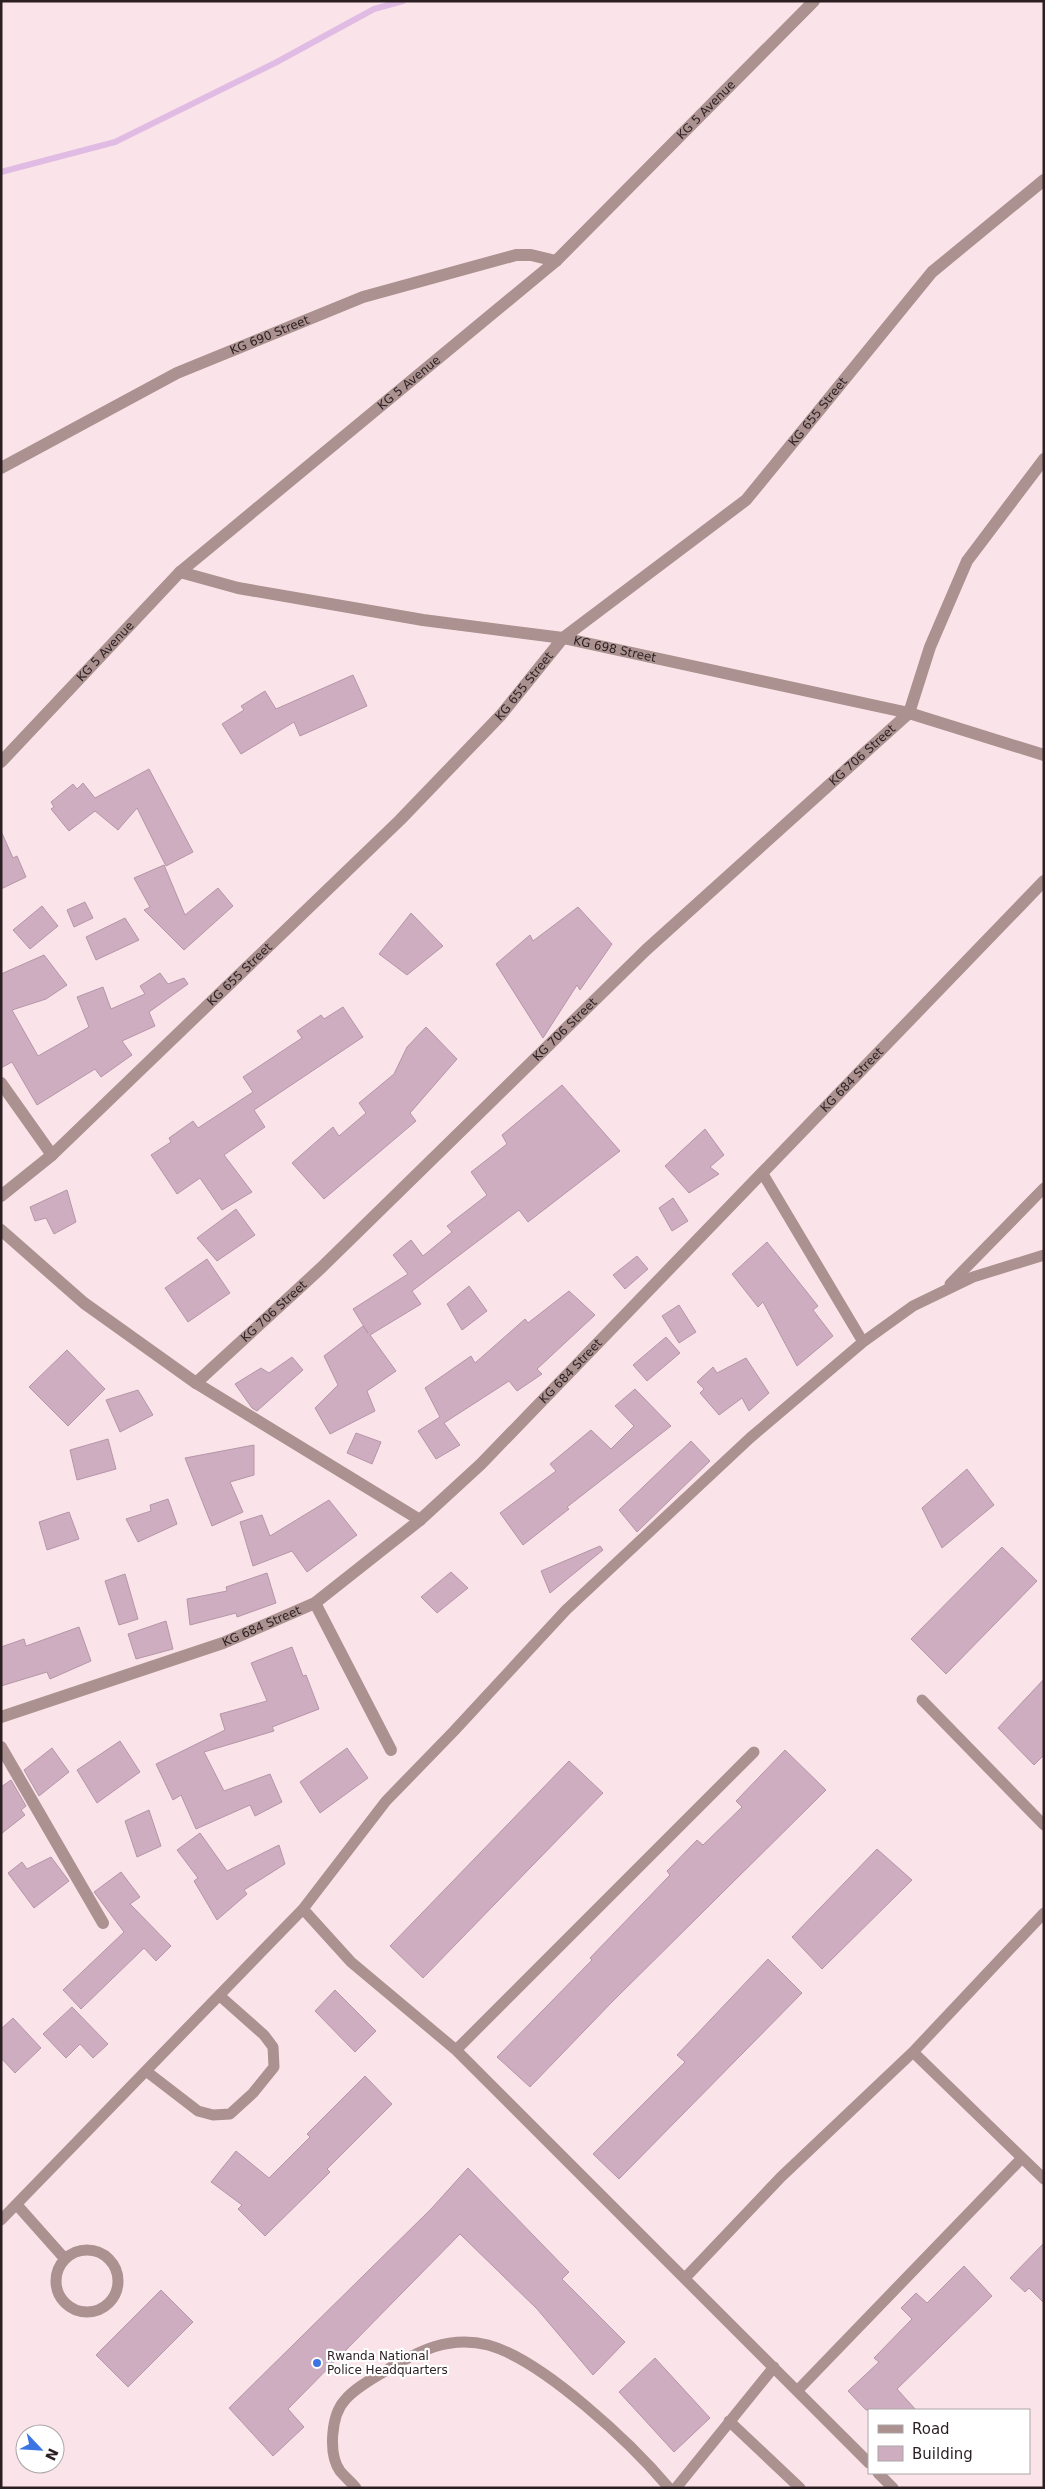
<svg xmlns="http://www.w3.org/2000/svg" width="1045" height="2489" font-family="'DejaVu Sans',sans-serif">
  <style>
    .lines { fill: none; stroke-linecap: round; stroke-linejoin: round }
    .stream { stroke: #e0bbe4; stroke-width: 6 }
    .building { fill: #cdadbf; stroke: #b596a8 }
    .service { stroke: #ab918f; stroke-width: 11 }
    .minor { stroke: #ab918f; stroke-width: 12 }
    .poi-dot { fill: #3c74e4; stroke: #fff; stroke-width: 2 }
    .labels { text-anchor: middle; stroke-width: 4.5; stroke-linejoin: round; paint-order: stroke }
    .street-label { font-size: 12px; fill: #2c1f22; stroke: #fff }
    .poi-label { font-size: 12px; fill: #2c1f22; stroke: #fff; text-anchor: start }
  </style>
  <rect width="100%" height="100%" fill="#fbe4e9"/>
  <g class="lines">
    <path class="stream" d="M1,172L115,142L275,63L374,9L403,1"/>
  </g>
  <path class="building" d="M353,675L367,706L300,736L294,722L241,754L222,724L244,710L241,706L265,691L276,709Z
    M149,769L193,852L166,866L137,808L118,830L95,811L69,831L51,809L54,807L51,802L73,784L77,789L83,783L95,798Z
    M1,831L13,858L17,856L26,877L1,889Z
    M164,865L185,915L218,888L233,906L184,950L144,910L150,907L134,878Z
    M85,902L93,918L74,927L67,910Z
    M42,906L58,926L30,949L13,930Z
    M578,907L612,944L580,990L577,985L543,1038L496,964L530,935L533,941Z
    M411,913L443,946L407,975L379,954Z
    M125,918L139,940L96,960L86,937Z
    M44,955L67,985L46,999L12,1010L38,1056L89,1027L77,997L103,987L111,1009L145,994L140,986L160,973L168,984L184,978L188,984L149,1012L155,1026L122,1041L132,1055L101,1077L95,1069L37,1105L12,1062L1,1068V974Z
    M343,1007L363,1037L254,1110L265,1127L224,1155L252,1192L222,1210L200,1178L177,1194L151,1155L171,1142L169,1138L193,1121L198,1128L253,1092L243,1077L302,1038L297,1031L321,1015L324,1019Z
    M426,1027L457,1059L410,1113L416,1121L324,1199L292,1163L333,1127L339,1136L366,1113L359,1103L394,1074L407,1047Z
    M562,1085L620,1151L528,1222L519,1210L412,1291L421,1304L370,1335L396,1371L367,1391L375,1411L330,1434L315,1408L338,1385L324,1356L363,1326L368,1333L353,1309L408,1274L393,1255L411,1240L423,1256L452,1232L447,1226L487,1195L471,1172L507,1144L502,1135Z
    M705,1129L724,1155L710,1167L719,1174L689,1193L665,1166Z
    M67,1190L76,1222L54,1234L46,1218L35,1221L30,1207Z
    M673,1198L688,1221L672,1231L659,1208Z
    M236,1209L255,1235L217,1261L197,1238Z
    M767,1242L818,1306L813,1310L833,1336L797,1366L763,1302L758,1307L732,1274Z
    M637,1256L648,1269L625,1289L613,1275Z
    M207,1259L230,1293L188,1322L165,1288Z
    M469,1286L487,1311L462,1330L447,1304Z
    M569,1291L595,1315L537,1369L542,1374L517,1391L509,1381L444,1423L460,1445L436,1459L418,1431L440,1417L425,1388L471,1356L475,1363L525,1319L528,1323Z
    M679,1305L696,1332L679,1343L662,1316Z
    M666,1337L680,1353L647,1381L633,1365Z
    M67,1350L105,1389L68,1426L29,1387Z
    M292,1357L303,1370L257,1411L252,1408L235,1384L261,1368L269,1373Z
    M746,1358L769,1393L749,1411L742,1398L719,1415L700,1393L704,1389L697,1382L713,1367L717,1373Z
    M635,1389L671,1426L567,1507L569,1509L523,1545L500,1513L556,1471L550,1464L591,1430L611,1449L634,1426L615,1406Z
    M138,1390L153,1415L120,1432L106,1400Z
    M356,1433L381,1442L372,1464L347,1453Z
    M108,1439L116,1469L77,1480L70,1450Z
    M691,1441L710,1461L637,1532L619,1510Z
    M254,1445V1475L230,1482L243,1512L212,1526L185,1458Z
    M967,1469L994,1505L942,1548L922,1508Z
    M168,1499L177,1524L138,1542L126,1519L151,1511L150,1505Z
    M329,1500L357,1535L307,1572L292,1551L253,1566L240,1522L262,1515L270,1536Z
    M69,1512L79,1539L47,1550L39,1522Z
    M600,1546L603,1550L550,1593L541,1571Z
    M1002,1547L1037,1581L946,1674L911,1639Z
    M451,1572L468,1588L437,1613L421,1597Z
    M267,1573L276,1603L237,1617L236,1613L190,1625L187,1599L227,1591L226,1587Z
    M125,1574L138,1619L119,1625L105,1581Z
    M166,1621L173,1649L136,1659L128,1634Z
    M79,1627L91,1661L50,1679L47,1672L1,1686V1647L24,1639L26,1646Z
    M292,1647L303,1676L306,1675L319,1709L272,1727L274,1731L204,1752L224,1791L270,1774L282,1802L255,1816L250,1805L196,1829L181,1795L173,1800L156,1764L225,1730L220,1714L267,1701L251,1663Z
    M1044,1679V1755L1034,1765L998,1728Z
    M120,1741L140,1772L97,1803L77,1770Z
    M52,1748L69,1772L39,1796L24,1770Z
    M347,1748L368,1778L320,1813L300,1782Z
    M785,1750L826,1790L613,2001L530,2087L497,2057L592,1960L590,1958L670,1875L667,1871L697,1840L703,1845L742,1807L736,1801Z
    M569,1761L603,1793L423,1978L390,1946Z
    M11,1780L26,1806L21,1810L25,1815L1,1834V1787Z
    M149,1810L161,1846L137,1857L125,1821Z
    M200,1833L227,1871L279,1845L285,1864L244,1890L247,1894L217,1920L194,1881L198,1878L177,1850Z
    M877,1849L912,1880L822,1969L792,1937Z
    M51,1857L69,1881L34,1908L8,1873L22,1862L27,1869Z
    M121,1872L140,1897L130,1904L171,1946L156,1961L144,1948L81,2009L63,1990L124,1932L94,1892Z
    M768,1959L802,1993L619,2179L593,2154L685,2062L677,2055Z
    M335,1990L376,2031L355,2052L315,2011Z
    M72,2007L108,2044L93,2058L80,2044L66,2058L43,2034Z
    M13,2018L41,2048L15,2073L1,2058V2029Z
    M365,2076L392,2104L327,2169L330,2172L265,2236L238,2209L242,2205L211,2182L236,2151L269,2178L310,2137L307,2134Z
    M468,2168L569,2272L562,2279L625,2342L593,2375L537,2309L460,2234L288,2409L304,2427L273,2456L229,2408L431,2209Z
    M1044,2243V2303L1029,2288L1025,2292L1010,2278Z
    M964,2266L992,2296L897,2389L916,2410H866L848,2391L879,2362L874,2358L912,2319L901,2308L916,2293L927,2303Z
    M161,2290L193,2322L128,2387L96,2355Z
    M655,2358L710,2418L674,2452L619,2392Z"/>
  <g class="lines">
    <path class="service" d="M763,1174L863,1342
      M950,1284L1044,1188
      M922,1700L1044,1825
      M303,1909L351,1962L456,2050L869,2463
      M456,2050L754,1752
      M913,2052L1044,2179
      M146,2071L198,2111L213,2115L230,2114L253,2093L274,2067L273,2047L264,2035L220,1996
      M17,2205L65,2259
      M1,2220L303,1909L386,1801L454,1731L566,1610L750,1438L863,1342L913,1306L973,1277L1044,1255
      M56 2281a31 31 0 1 1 62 0a31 31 0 1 1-62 0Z
      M685,2278L781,2177L913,2052L1044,1913
      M797,2391L1022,2158
      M729,2421L800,2488
      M878,2473L893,2488
      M356,2488C351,2482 345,2477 340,2471C328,2454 331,2415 345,2400C355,2388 372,2379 385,2371C418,2351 449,2335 488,2345C543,2360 632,2444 669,2488
      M676,2488L774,2367"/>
    <g class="minor">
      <path id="s1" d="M1,468L177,373L363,297L516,255H531L556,261"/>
      <path id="s2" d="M180,572L238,588L423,620L563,638L909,713L1044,755"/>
      <path id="s3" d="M1,762L180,572L556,261L814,1"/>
      <path d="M1,1083L52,1155"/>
      <path id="s4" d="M1,1196L52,1155L400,820L501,715L563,638L746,500L932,272L1044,180"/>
      <path id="s5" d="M1,1230L84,1303L196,1383L321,1268L646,950L909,713L930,647L967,561L1044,459"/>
      <path d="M196,1383L420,1520"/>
      <path d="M315,1603L391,1750"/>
      <path id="s6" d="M1,1717L223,1643L315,1603L420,1520L481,1464L1044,881"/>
      <path d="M1,1747L103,1923"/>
    </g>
  </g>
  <circle class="poi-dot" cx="317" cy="2363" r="5"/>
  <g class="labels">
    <g class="street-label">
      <text dy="4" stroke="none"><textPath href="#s3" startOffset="962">KG 5 Avenue</textPath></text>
      <text dy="4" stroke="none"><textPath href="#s1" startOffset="300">KG 690 Street</textPath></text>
      <text dy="4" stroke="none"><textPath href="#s3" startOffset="558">KG 5 Avenue</textPath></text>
      <text dy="4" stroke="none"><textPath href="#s4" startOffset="1136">KG 655 Street</textPath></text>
      <text dy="4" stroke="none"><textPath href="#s2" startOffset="442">KG 698 Street</textPath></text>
      <text dy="4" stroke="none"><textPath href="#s3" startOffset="152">KG 5 Avenue</textPath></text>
      <text dy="4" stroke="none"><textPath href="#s4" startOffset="731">KG 655 Street</textPath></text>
      <text dy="4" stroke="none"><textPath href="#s5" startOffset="1164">KG 706 Street</textPath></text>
      <text dy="4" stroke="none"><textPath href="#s4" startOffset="326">KG 655 Street</textPath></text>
      <text dy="4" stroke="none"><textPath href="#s5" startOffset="759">KG 706 Street</textPath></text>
      <text dy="4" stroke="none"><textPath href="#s6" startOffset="1085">KG 684 Street</textPath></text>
      <text dy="4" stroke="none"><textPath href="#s5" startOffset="354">KG 706 Street</textPath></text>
      <text dy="4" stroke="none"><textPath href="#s6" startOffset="680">KG 684 Street</textPath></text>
      <text dy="4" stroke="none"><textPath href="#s6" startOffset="276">KG 684 Street</textPath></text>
    </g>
    <g class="poi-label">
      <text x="327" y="2360">Rwanda National<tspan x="327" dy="14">Police Headquarters</tspan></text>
    </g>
  </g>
  <rect width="1045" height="2489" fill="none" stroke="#2c1f22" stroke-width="5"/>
  <rect x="868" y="2409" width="162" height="65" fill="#ffffff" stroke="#aba5a7"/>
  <rect x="878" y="2425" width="25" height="8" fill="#ab918f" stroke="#aba5a7"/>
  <text x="912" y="2434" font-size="15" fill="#2c1f22">Road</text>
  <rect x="878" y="2446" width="25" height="15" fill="#cdadbf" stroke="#aba5a7"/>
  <text x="912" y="2459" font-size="15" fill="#2c1f22">Building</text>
  <g transform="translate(40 2449) rotate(115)"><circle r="24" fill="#ffffff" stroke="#aba5a7"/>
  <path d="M0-4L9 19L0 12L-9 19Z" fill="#3c74e4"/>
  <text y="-8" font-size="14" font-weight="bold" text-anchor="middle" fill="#2c1f22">N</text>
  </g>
</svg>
